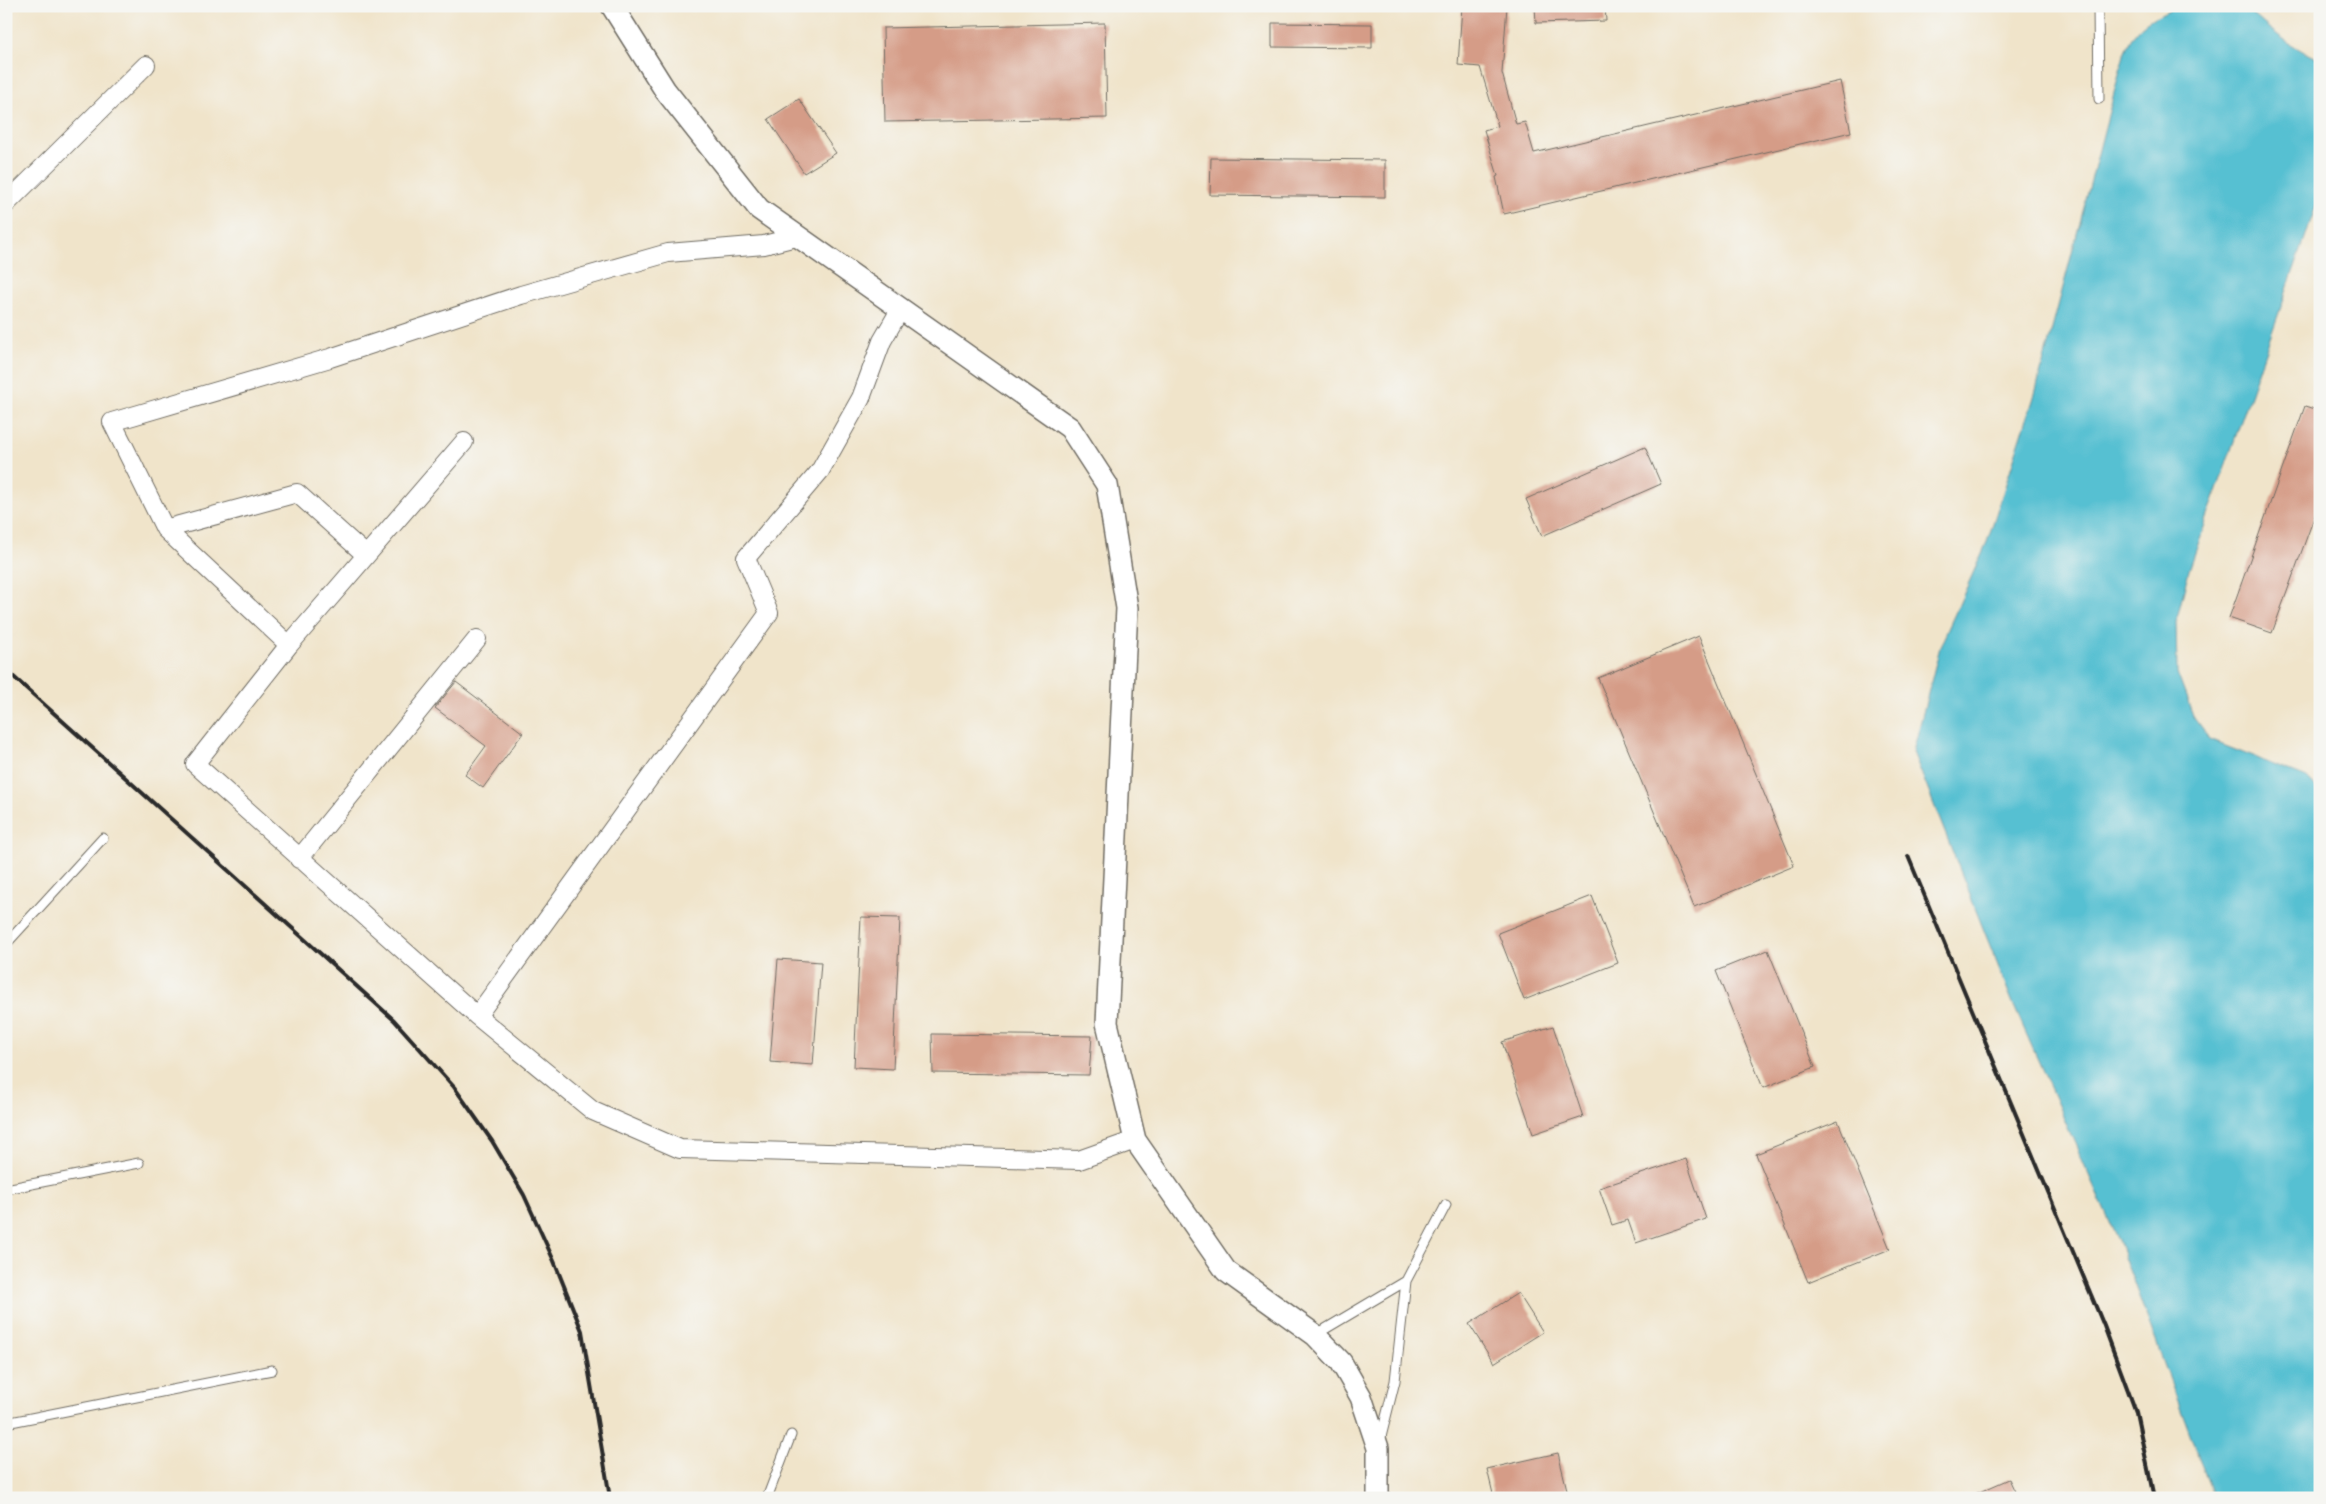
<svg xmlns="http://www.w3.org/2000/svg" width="2326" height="1504" font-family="'Old Standard TT',serif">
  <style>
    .water { fill: #56c0d2; stroke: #40767e }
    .building { fill: #d59c87 }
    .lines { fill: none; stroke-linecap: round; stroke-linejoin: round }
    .service-casing { stroke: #706c63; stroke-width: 11 }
    .minor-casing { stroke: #706c63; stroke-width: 20 }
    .tertiary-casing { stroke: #706c63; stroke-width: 24 }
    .service { stroke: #fff; stroke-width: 9 }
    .minor { stroke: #fff; stroke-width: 18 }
    .tertiary { stroke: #fff; stroke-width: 21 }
    .rail { stroke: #2b2b2b; stroke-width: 4 }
  </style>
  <rect width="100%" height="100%" fill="#f6f6f2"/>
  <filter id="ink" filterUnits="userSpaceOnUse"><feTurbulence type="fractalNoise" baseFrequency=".02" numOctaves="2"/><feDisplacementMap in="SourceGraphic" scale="10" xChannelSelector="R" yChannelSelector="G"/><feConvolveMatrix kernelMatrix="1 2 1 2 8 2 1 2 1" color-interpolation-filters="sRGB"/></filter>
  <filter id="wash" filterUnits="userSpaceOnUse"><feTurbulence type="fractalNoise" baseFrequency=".0096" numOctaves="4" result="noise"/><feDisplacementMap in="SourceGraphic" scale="20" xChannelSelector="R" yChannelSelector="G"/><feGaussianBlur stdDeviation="1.12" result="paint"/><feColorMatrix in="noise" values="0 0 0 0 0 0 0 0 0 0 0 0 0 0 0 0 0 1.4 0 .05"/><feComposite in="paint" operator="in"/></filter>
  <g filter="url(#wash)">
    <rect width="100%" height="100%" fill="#f0e4ca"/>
    <path class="water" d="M2177,6H2244C2268,29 2290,46 2320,60V195L2189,570L2176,622L2177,673L2194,718L2210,740L2307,778L2320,792V1498H2214L2119,1243L2014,1006L1913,752L1940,647L1987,542L2035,394L2125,51C2138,22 2149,20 2177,6Z"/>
    <g id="blocks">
      <path class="building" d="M1462,6H1507L1502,73L1516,124L1525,122L1534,153L1840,81L1851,132L1504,214L1496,177L1498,176L1484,130L1498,126L1480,67L1458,65Z
        M1535,6H1605L1606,21L1536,23Z
        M1105,23L1107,118L885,122L883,28Z
        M1272,23L1372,24V48L1272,47Z
        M799,99L836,153L804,173L768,119Z
        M1211,158L1385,160V197L1210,195Z
        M2305,406L2320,411V501L2272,633L2229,618Z
        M1645,447L1661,484L1542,536L1526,499Z
        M1699,636L1794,866L1694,907L1598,678Z
        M456,682L523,733L483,788L465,775L486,746L435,708Z
        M1592,896L1618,963L1524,1000L1498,933Z
        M861,917L900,918L893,1069L854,1067Z
        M1768,950L1815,1067L1763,1088L1716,971Z
        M778,959L821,962L813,1065L770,1062Z
        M1553,1026L1583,1117L1533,1134L1502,1042Z
        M932,1034L1092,1036L1089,1075L933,1073Z
        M1838,1121L1890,1249L1808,1282L1756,1154Z
        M1686,1159L1706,1219L1636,1243L1628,1220L1612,1225L1599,1188Z
        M1518,1293L1543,1332L1494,1363L1469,1324Z
        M1558,1453L1569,1498H1494L1487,1469Z
        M2009,1479L2018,1498H1966Z"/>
    </g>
  </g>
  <g filter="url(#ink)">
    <use href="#blocks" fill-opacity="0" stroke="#706c63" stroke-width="1"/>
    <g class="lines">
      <defs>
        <path id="service" d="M2098,6L2099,99
          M6,944L103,838
          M6,1189L139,1163
          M1315,1335L1406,1281
          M6,1423L272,1370
          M1380,1441L1395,1381L1406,1281L1446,1205
          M767,1498L791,1435"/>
        <path id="minor" d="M6,204L146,65
          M796,237L764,245L668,253L521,295L330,358L112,422L165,529L289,645L195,764L477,1016L593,1111L680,1149L1079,1160L1135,1140
          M165,529L297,493L366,555
          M289,645L464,442
          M299,859L477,639
          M477,1016L769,613L746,558L820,471L861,398L882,341L900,310"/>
        <path id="tertiary" d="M612,6L665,90L759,209L1070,428L1107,485L1127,608L1107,1023L1135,1140L1226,1271L1315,1335L1341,1362L1361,1397L1378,1448V1498"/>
      </defs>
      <use href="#service" class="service-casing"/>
      <use href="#minor" class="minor-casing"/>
      <use href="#tertiary" class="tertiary-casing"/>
      <use href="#service" class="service"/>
      <use href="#minor" class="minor"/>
      <use href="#tertiary" class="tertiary"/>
      <path class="rail" d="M6,670L394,1020L454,1087L492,1141L524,1195L554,1261L582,1331L610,1498
        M1908,856L2104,1326L2136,1412L2154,1498"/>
    </g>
  </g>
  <rect width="2326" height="1504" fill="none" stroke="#f6f6f2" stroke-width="25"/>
</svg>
